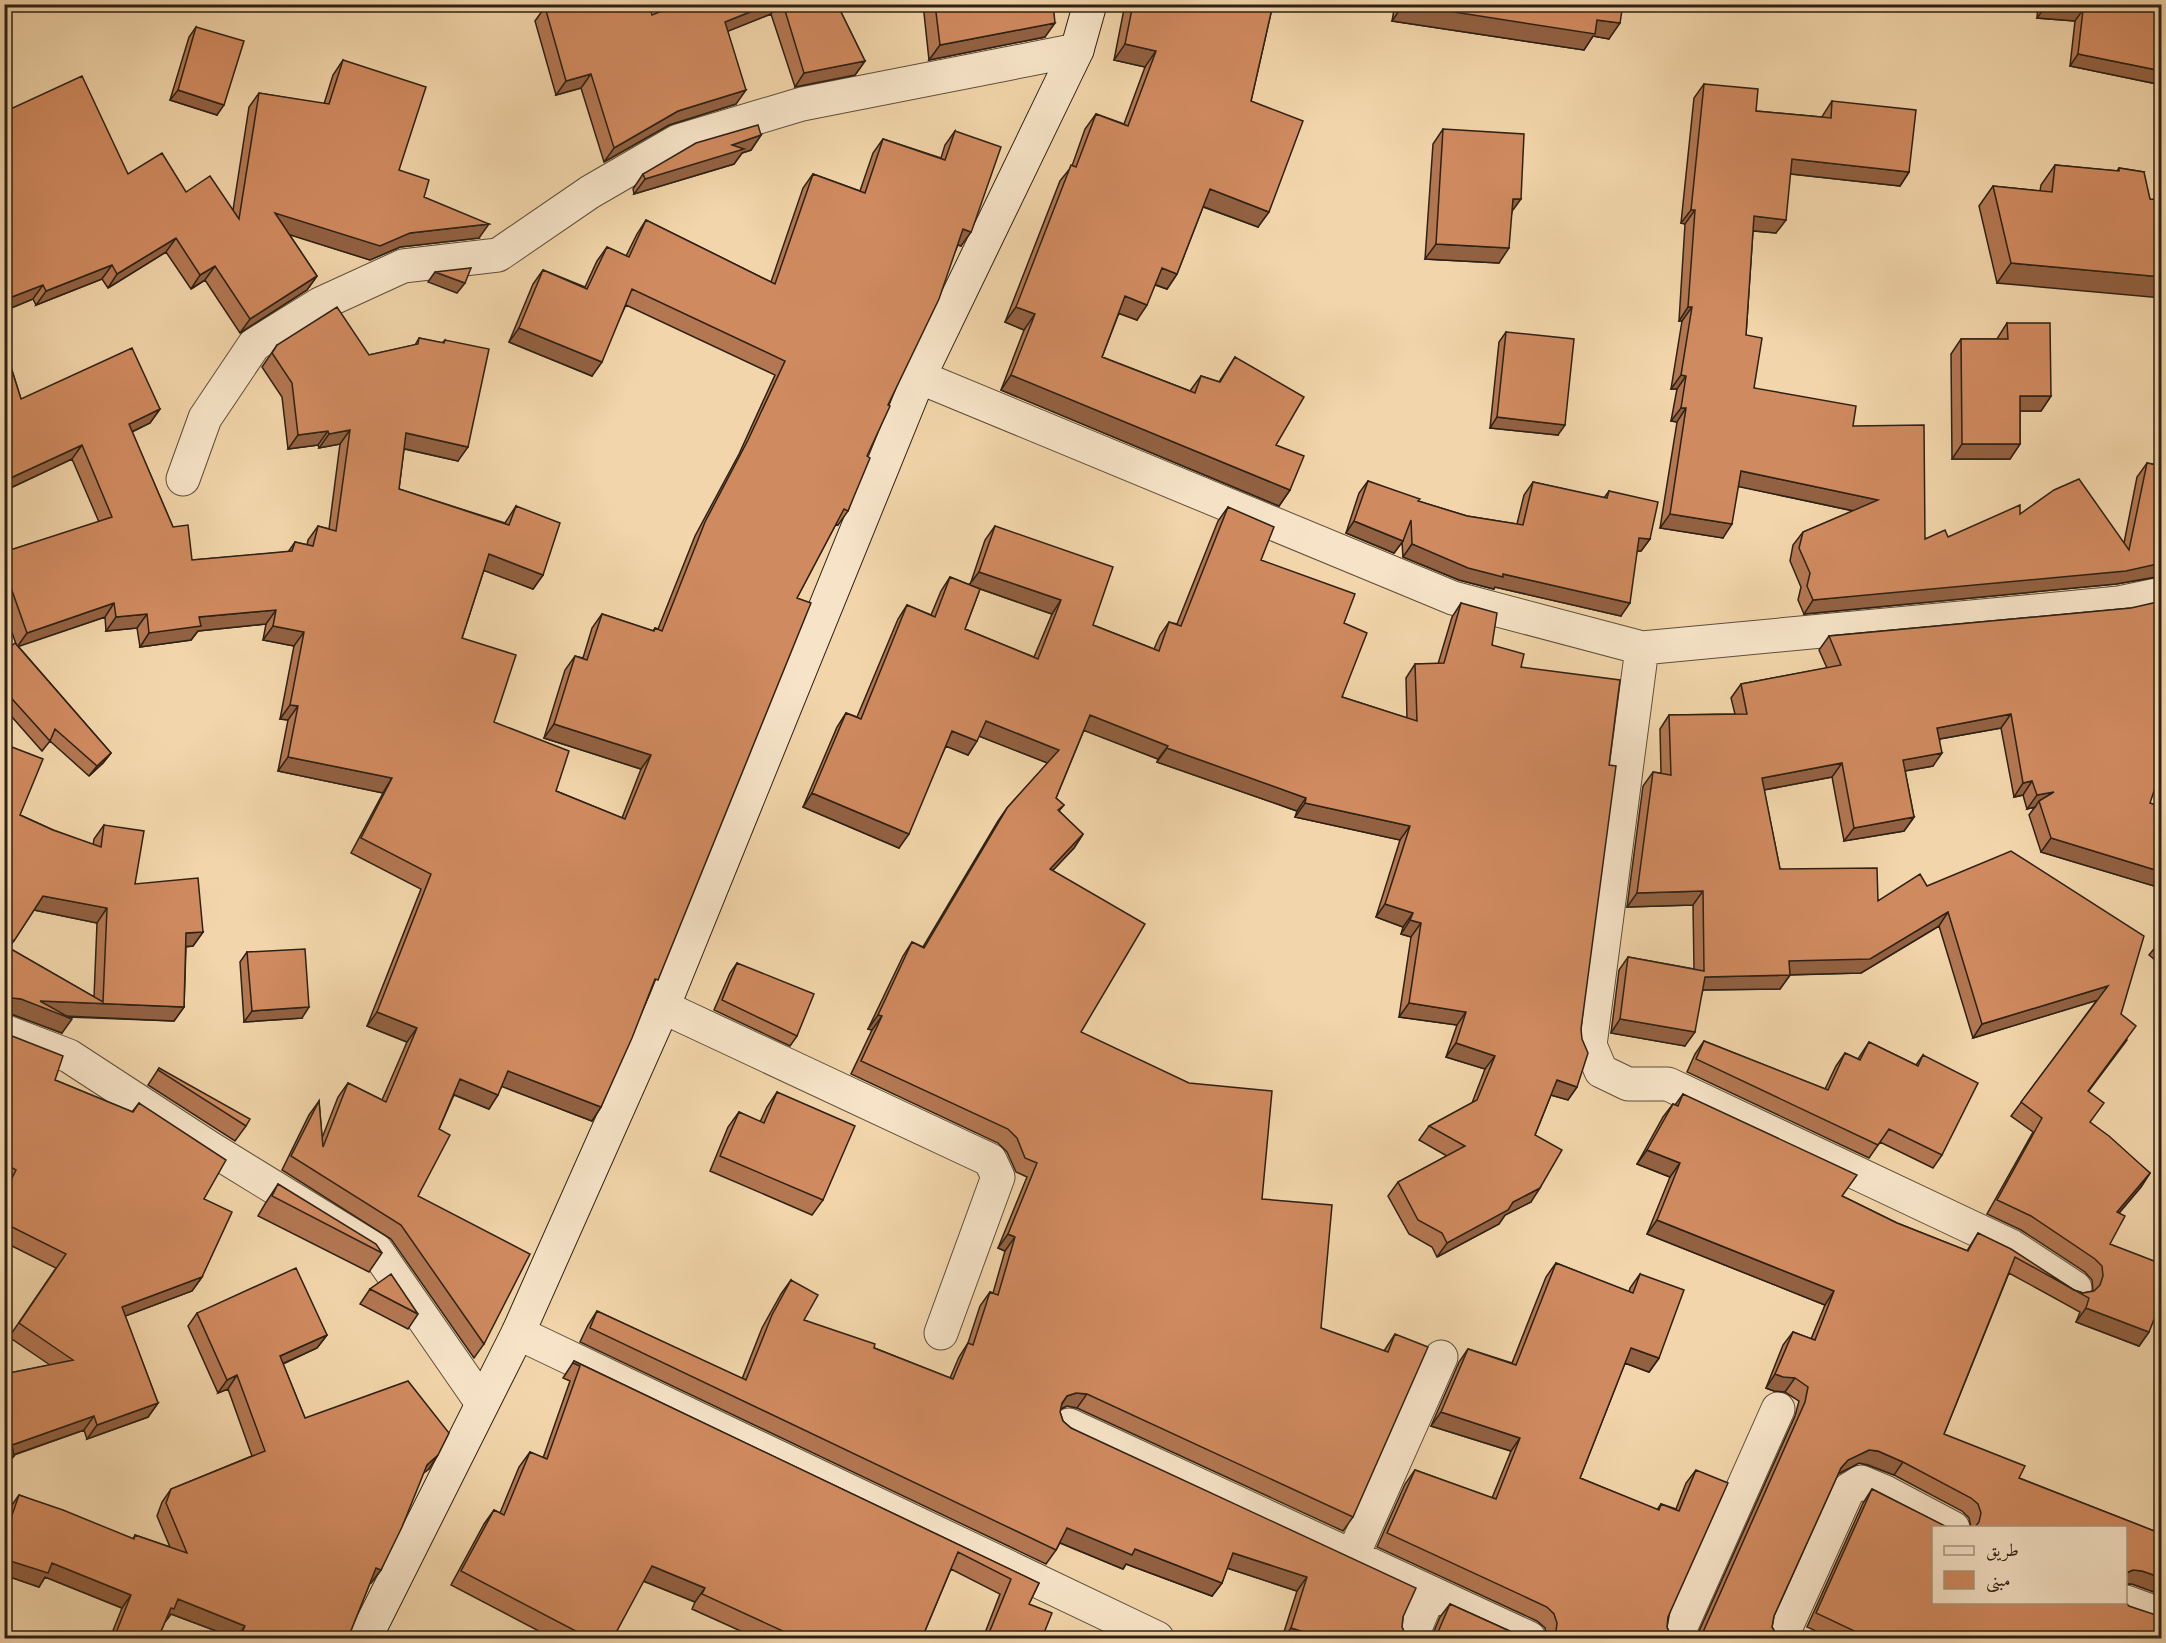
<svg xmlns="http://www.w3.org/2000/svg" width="2166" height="1643" font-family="Vollkorn,Amiri,serif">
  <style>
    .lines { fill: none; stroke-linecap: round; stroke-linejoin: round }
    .minor-casing { stroke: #5f4e3a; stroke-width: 35 }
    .secondary-casing { stroke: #2e2114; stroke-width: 35 }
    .minor { stroke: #f7e4c8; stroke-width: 33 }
    .secondary { stroke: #f7e4c8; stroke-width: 33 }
    .wall { fill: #b37752; stroke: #2e2114; stroke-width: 1.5; fill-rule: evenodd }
    .shaded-wall { fill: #926142; stroke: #2e2114; stroke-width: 1.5 }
    .building { fill: #d08a5f; stroke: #2e2114; stroke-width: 1.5 }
  </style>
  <rect width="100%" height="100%" fill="#f2d5aa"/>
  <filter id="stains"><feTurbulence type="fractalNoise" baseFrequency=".00333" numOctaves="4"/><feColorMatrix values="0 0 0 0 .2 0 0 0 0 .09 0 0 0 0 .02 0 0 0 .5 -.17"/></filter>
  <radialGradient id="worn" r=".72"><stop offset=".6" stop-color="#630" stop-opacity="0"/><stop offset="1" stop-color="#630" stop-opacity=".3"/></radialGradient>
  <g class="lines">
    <defs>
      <path id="minor" d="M919,377L1453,598L1642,648L2119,603L2162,594
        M183,479L205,418L254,345L320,304L403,266L498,255L590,192L678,141L802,104L1077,50
        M1642,648L1590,1045L1601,1071L1628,1084H1668L2011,1246L2075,1288
        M663,1007L990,1160L998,1177L941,1333
        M4,1031L69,1056L210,1148L376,1250L482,1403
        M518,1333L1157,1638
        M1069,1425L1529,1638
        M1352,1557L1441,1357
        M2126,1602L2162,1615
        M1411,1638L1430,1593
        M1676,1638L1778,1409
        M1781,1638L1848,1490L1861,1482L1885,1492L1953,1528"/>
      <path id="secondary" d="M365,1638L518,1333L663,1007L919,377L1077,50L1090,4"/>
    </defs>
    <use href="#minor" class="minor-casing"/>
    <use href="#secondary" class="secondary-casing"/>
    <use href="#minor" class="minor"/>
    <use href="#secondary" class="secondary"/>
  </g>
  <path class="wall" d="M680,4H837L865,61L855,75L795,87L771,14L728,31L736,104L669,125L604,162L581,88L556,95L535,21L545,7L652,15Z
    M923,4H1053L1045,37L929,60Z
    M1125,4H1273L1251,101L1258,227L1203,207L1177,274L1167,289L1155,285L1137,320L1119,313L1102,357L1190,391L1201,376L1219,382L1235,357L1276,445L1290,490L1279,506L1001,390L1024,330L1005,322L1060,181L1072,166L1085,129L1096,114L1124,124L1145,67L1114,60Z
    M1395,4H1623L1609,39L1593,36L1584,50L1392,21Z
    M2038,4H2156L2155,10L2162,85L2070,66L2075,21L2037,18Z
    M196,27L217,115L170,100L189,37Z
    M343,60L399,170L424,197L479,238L400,247L370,260L289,234L317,276L307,290L240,333L205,280L191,289L166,252L108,288L102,279L36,305L33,299L4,311L128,174L186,192L233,210L249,107L259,93L324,104L333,75Z
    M1704,84L1756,111L1822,117L1823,115L1832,101L1909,172L1900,186L1790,174L1776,233L1753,231L1746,335L1754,388L1853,426L1925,539L1948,537L2020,514L2124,543L2137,477L2147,463L2162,466V576L2116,584L1804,614L1798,600L1801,587L1790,561L1793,545L1803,532L1853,511L1738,486L1723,538L1660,528L1677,422L1671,421L1677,389H1671L1682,321H1679L1685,224L1681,223L1694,98Z
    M1443,129L1512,212L1499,263L1425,259L1433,144Z
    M955,131L961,246L958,245L888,405L867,456L848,511L838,525L836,524L797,598L651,990L601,1107L592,1121L502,1086L489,1109L454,1095L439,1129L418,1196L484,1344L474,1358L391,1239L282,1170L309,1115L319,1101L322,1138L338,1097L348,1083L382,1100L407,1042L367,1026L421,889L351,853L383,793L278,771L288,720L280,719L294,646L263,640L266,624L198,631L191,640L140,647L137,628L106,631L105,617L18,646L111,753L103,763L89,776L50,741L42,751L4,708V652L16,644L4,610V552L99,522L72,459L4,491V345L21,399L160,409L150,423L132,432L173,527L192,560L288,552L295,542L307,545L308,540L318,526L329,529L340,444L319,448L318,445L288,449L282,397L262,367L277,345L369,355L415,345L419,338L442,343L445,340L458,461L404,449L399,489L505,523L516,506L543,575L533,589L484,570L462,638L494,722L556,791L622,818L641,769L544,738L565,670L575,656L583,658L592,628L602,614L653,631L655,628L658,629L695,536L739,454L775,375L626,305L592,376L509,342L533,284L543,270L585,287L597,261L607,247L626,256L637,234L646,220L771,282L803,188L813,174L860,191L873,153L883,139L941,158L945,145Z
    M761,135L751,150L742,153L734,164L634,194L633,189L643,174Z
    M2055,165L2117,171L2119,168L2144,172L1997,283L1979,206L1993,186L2040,191L2041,185Z
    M2007,323L2051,396L2041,411H2020V444L2010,459H1952L1951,354L1961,339H1997Z
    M1506,332L1558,435L1490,428L1499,342Z
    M1368,481L1418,501L1467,516L1517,524L1524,495L1533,482L1604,498L1609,491L1650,539L1641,551H1637L1621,616L1495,587L1494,589L1459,580L1403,557L1402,542L1394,553L1346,533L1359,493Z
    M1228,507L1261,560L1344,623L1342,697L1407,718L1406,678L1415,664H1438L1452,617L1461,603L1492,645L1521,667L1609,765L1581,1029L1577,1087L1568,1100L1551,1095L1535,1135L1531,1202L1505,1215L1499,1224L1437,1257L1432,1247L1409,1234L1388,1196L1398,1182L1447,1156L1419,1140L1429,1126L1472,1103L1485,1069L1446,1057L1457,1025L1399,1017L1411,937L1401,934L1403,927L1376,917L1400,840L1295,817L1297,811L1157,762L1158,759L1084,730L1056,798L1064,805L1059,811L1083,834L1074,848L1053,870L1081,1032L1262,1199L1321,1328L1384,1351L1395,1334L1353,1517L1343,1531L1077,1408L1067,1406L1061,1409L1060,1412L1063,1421L1071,1428L1403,1617L1402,1627L1406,1636L1410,1638H1282L1297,1591L1227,1568L1222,1583L1212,1596L1126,1564L1123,1569L1060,1543L1056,1550L1046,1564L580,1342L588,1325L597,1311L742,1379L762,1328L781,1294L791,1280L804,1320L950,1378L959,1357L968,1343L980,1306L990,1292L993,1293L1005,1251L998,1248L1027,1177L1016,1172L1007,1152L998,1143L851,1074L872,1030L868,1029L903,956L912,942L923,947L998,821L1007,808L1048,763L979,736L968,755L946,746L899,848L803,807L837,727L846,713L857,717L898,619L907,605L931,615L941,591L950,577L970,585L985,540L995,526L1093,625L1154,649L1160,635L1169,622L1177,624L1218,521ZM980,589L1052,614L1034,657L965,629Z
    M2131,608L2150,803L2154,886L2041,852L2029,815L2035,807L2027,809L2023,795L2014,797L2001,728L1940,739L1933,766L1905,771L1914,817L1904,831L1844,841L1832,777L1764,790L1780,869L1878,901L1927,886L2121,1014L2127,1040L2088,1092L2090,1123L2150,1173L2141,1187L2119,1213L2110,1244L2149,1332L2139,1346L2076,1322L2080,1312L2009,1273L1944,1434L2019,1478L2162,1534V1595L2132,1584H2126V1527H1971L1969,1518L1962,1511L1894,1475L1868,1465L1859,1463L1838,1474L1774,1616L1772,1627L1778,1638H1696L1795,1416L1799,1401L1785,1392L1774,1391L1766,1388L1783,1345L1793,1332L1811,1339L1825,1305L1647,1234L1670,1177L1637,1164L1663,1117L1673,1104L1675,1105L1683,1094L1842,1196L1897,1223L1967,1251L1978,1233L2074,1290L2083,1293L2093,1291L2092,1280L2085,1272L2021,1230L1987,1214L2033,1132L2011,1116L2097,1000L1973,1038L1939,926L1861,973L1790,975L1780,989L1703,990L1685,1046L1611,1033L1619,970L1628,957L1694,969L1693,905L1627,907L1643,786L1653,772L1661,773L1660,729L1669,715L1735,714L1731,698L1741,684L1827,668L1819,650L1829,636Z
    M4,744L20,815L53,830L93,845L94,839L104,825L135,884L203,932L193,946L186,947L184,1007L174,1021L67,1017L62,1033L11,1014L4,1013ZM34,910L97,923L94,997L9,948Z
    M2162,939V966L2149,955Z
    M247,952L302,1018L244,1022L240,962Z
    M737,963L797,1036L790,1046L714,1010L730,973Z
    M4,1032L55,1080L132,1112L139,1103L204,1199L202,1277L192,1291L125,1316L158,1403L148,1417L87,1439L84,1430L14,1455L4,1469V1374L50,1365L9,1337L56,1268L4,1242V1189L7,1184L4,1183Z
    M1704,1041L1825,1089L1836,1066L1845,1053L1858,1059L1869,1042L1916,1065L1923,1055L1942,1155L1933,1168L1880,1142L1869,1158L1687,1072L1695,1054Z
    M159,1068L246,1126L235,1141L148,1085Z
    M777,1092L823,1200L812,1215L710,1171L728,1127L739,1112L760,1122L767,1107Z
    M2162,1095V1103L2158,1100Z
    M278,1184L382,1253L369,1272L258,1216L265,1204Z
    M1556,1263L1629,1292L1630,1288L1640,1274L1659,1358L1649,1372L1625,1363L1580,1478L1657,1510L1661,1504L1676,1509L1686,1483L1696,1470L1667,1627L1670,1635L1675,1638H1547L1545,1628L1537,1621L1377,1547L1405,1484L1415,1470L1492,1498L1511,1451L1431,1426L1459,1362L1468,1349L1512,1363L1546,1277Z
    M370,1289L418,1314L408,1329L360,1304Z
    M197,1313L327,1335L317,1348L283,1364L305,1418L429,1469L423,1473L381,1570L371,1583H370L348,1638H235L171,1614L165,1622L158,1638H110L122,1608L45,1577L39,1587L4,1575V1523L9,1509L19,1495L133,1539L135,1535L170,1547L157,1516L162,1502L171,1489L252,1456L228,1389L218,1393L188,1326Z
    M574,1361L1039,1583L1029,1604L1042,1638H983L1000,1594L951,1569L922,1638H756L692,1609L695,1602L643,1581L613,1638H552L451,1585L484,1524L494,1510L500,1513L519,1467L530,1452L543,1458L570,1381L563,1378Z
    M1872,1489L2162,1638H1831L1807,1627L1863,1503Z
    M1450,1604L1525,1638H1431L1440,1617Z"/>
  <path class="shaded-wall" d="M770,4H778L771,14L716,36L725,22Z
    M1403,5L1597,20L1620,23L1609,39L1593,36L1584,50L1392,21Z
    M2045,7L2083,10L2075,21L2037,18Z
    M1055,23L1045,37L929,60L940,45Z
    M1125,44L1156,51L1145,67L1114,60Z
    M2078,54L2162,71V85L2070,66Z
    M865,61L855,75L795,87L804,73Z
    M591,74L581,88L556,95L566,81Z
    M178,90L224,105L217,115L170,100Z
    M746,90L736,104L669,125L604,162L614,148L678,111Z
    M761,135L751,150L742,153L734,164L634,194L645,179L732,145Z
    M1792,159L1909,172L1900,186L1782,173Z
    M1210,189L1269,212L1258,227L1199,205Z
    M1513,199H1521L1510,214Z
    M1691,210H1695L1685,224L1681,223Z
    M275,213L410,233L489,224L479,238L400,247L370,260L265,227Z
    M1754,216L1786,220L1776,233L1745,230Z
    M963,229L971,232L961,246L953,243Z
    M176,238L166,252L108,288L117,274Z
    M1436,244L1509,248L1499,263L1425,259Z
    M2011,263L2162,277V298L1997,283Z
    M112,265L102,279L36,305L46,291Z
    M215,266L205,280L191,289L200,275Z
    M1162,268L1177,274L1167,289L1151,283Z
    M435,272L465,283L457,293L428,282Z
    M317,276L307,290L240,333L250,319Z
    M43,285L33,299L4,311V300Z
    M1125,296L1147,305L1137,320L1115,312Z
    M1016,307L1035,314L1024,330L1005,322Z
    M1688,307H1692L1682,321H1679Z
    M519,328L602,362L592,376L509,342Z
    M1011,375L1290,490L1279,506L1001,390Z
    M1681,375L1686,376L1677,389H1671Z
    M2020,396H2051L2041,411H2009Z
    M1681,408H1686L1677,422L1671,421Z
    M160,409L150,423L119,438L129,424Z
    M1497,417L1565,425L1558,435L1490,428Z
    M350,430L340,444L319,448L329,434Z
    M328,431L318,445L288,449L298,435Z
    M406,433L468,447L458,461L397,447Z
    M1962,444H2020L2010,459H1952Z
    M82,445L72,459L4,491V481Z
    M1741,471L1878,500L1869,514L1731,485Z
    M1670,514L1732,524L1723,538L1660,528Z
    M1354,521L1403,541L1394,553L1346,533Z
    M1639,538L1650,539L1641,551H1630Z
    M1412,544L1503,574L1630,603L1621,616L1495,587L1494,589L1459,580L1403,557Z
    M489,554L543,575L533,589L480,569Z
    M2162,563V576L2116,584L1804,614L1813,600Z
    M979,572L1061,600L1052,614L969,585Z
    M114,603L105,617L17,647L27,633Z
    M276,610L266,624L198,631L191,640L140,647L149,633L199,617Z
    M147,614L137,628L106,631L116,617Z
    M273,626L304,632L294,646L263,640Z
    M290,705L298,706L288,720L280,719Z
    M2011,714L2001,728L1928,741L1937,728Z
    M1090,715L1168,746L1158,759L1080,729Z
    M986,721L1059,750L1050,764L976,735Z
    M554,724L651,755L641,769L544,738Z
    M952,731L977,741L968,755L943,745Z
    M1167,748L1306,798L1297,811L1157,762Z
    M111,753L103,763L89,776L97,766Z
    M1942,753L1933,766L1893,773L1903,760Z
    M288,757L392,778L383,793L278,771Z
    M1842,763L1832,777L1753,792L1762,778Z
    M2032,781L2023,795L2014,797L2023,783Z
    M2054,792L2039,801L2035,807L2027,809L2037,795Z
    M812,793L909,834L899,848L803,807Z
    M1305,803L1410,826L1400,840L1295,817Z
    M1914,817L1904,831L1844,841L1854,828Z
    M1083,834L1074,848L1041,883L1050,869Z
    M2051,838L2162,872V875L2154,886L2041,852Z
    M1703,891L1693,905L1627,907L1637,893Z
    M43,896L107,908L97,923L34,910Z
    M1385,904L1413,913L1403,927L1376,917Z
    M1948,912L1939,926L1861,973L1780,975L1789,961Z
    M1410,920L1421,923L1411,937L1401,934Z
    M203,932L193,946L177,947L186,933Z
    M1790,975L1780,989L1696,990L1705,977Z
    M2108,986L2098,1000L1973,1038L1982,1024Z
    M12,998L40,1001L184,1007L174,1021L65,1016L72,1019L62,1033L11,1014L4,1013V1001Z
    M1409,1003L1466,1012L1457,1025L1399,1017Z
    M309,1007L302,1018L244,1022L252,1011Z
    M377,1012L417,1028L407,1042L367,1026Z
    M878,1015L882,1016L872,1030L868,1029Z
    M1620,1019L1695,1032L1685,1046L1611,1033Z
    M1456,1043L1495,1056L1485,1069L1446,1057Z
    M508,1071L601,1107L592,1121L498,1085Z
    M460,1079L498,1095L489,1109L450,1093Z
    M1557,1080L1577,1087L1568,1100L1547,1094Z
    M1647,1150L1680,1163L1670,1177L1637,1164Z
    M2150,1173L2141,1187L2108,1226L2117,1212Z
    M1540,1188L1531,1202L1505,1215L1499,1224L1437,1257L1447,1243L1513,1202Z
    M1657,1220L1834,1291L1825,1305L1647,1234Z
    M1008,1234L1015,1237L1005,1251L998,1248Z
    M202,1277L192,1291L112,1321L122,1307Z
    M2086,1308L2149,1332L2139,1346L2076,1322Z
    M327,1335L317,1348L271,1369L280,1356Z
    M1631,1348L1659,1358L1649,1372L1622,1362Z
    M1775,1374L1795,1378L1785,1392L1774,1391L1766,1388Z
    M237,1375L228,1389L218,1393L227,1380Z
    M1076,1393L1087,1394L1077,1408L1067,1406L1058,1410L1067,1396Z
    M158,1403L148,1417L87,1439L97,1425Z
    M1441,1412L1520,1438L1511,1451L1431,1426Z
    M94,1416L84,1430L7,1457L14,1456L4,1469V1455L12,1445Z
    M1869,1450L1878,1451L1903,1462L1894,1475L1868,1465L1859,1463L1838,1474L1841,1468L1848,1460Z
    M438,1455L429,1469L417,1478L427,1465Z
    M1067,1528L1135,1549L1222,1583L1212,1596L1126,1564L1123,1569L1058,1542Z
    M1233,1553L1307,1577L1297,1591L1224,1567Z
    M4,1559L52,1563L131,1595L122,1608L45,1577L39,1587L4,1575Z
    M652,1566L705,1588L695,1602L641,1580Z
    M376,1568L381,1570L371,1583L366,1581Z
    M2133,1570L2142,1571L2162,1578V1595L2132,1584H2126V1573Z
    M178,1599L245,1626L236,1638H235L171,1614L165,1622L171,1608Z
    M1291,1628L1324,1638H1284Z"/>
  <path class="building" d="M555,4H649L652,15L680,4H770L725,22L746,90L678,111L614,148L591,74L566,81L545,7Z
    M783,4H837L865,61L804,73Z
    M935,4H1053L1055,23L940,45Z
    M1133,4H1273L1251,101L1303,121L1269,212L1210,189L1177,274L1162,268L1147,305L1125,296L1102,357L1195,393L1201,376L1220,382L1235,357L1304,397L1276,445L1304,456L1290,490L1011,375L1035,314L1016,307L1071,165L1076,167L1096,114L1128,126L1156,51L1125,44Z
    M1403,4H1623L1620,23L1597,20L1595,34Z
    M2045,4H2156L2155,10L2162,12V71L2078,54L2083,10L2045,7Z
    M196,27L244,41L224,105L178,90Z
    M343,60L426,87L399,170L429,180L424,197L489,224L410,233L380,246L275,213L317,276L250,319L215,266L200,275L176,238L117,274L112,265L46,291L43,285L4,300V112L82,76L128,174L162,153L186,192L210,176L239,219L259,93L329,104Z
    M1704,84L1758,89L1756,111L1831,118L1832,101L1916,110L1909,172L1792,159L1786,220L1754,216L1746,335L1762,338L1754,388L1856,406L1853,426L1924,425L1925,539L1945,530L1948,537L2020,505V514L2054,490L2079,479L2129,550L2147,463L2162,466V563L2126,571L1813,600L1807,586L1810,573L1799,548L1803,532L1878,500L1741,471L1732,524L1670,514L1686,408H1681L1686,376L1681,375L1692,307H1688L1695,210H1691Z
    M758,125L761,135L732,145L744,149L645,179L643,174L696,143Z
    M1443,129L1524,134L1521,199H1513L1509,248L1436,244Z
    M955,131L1001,147L972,230L971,232L963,229L939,299L888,405L890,406L867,456L870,458L855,494L848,511L844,509L797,598L811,603L658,980L655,979L632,1038L601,1107L508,1071L498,1095L460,1079L439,1129L450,1135L418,1196L530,1254L484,1344L401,1225L291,1156L319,1101L323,1147L348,1083L386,1102L417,1028L377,1012L431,874L361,838L392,778L288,757L298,706L290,705L304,632L273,626L276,610L199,617L201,626L149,633L147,614L116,617L114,603L27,633L4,568V552L112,517L82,445L4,481V345L21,399L132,348L160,409L129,424L173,527L188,525L192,560L292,551L295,542L313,546L318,526L336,531L350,430L329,434L328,431L298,435L292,383L272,353L277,345L337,307L369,355L418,344L419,338L444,343L445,340L489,349L468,447L406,433L399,489L509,525L516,506L560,523L543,575L489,554L462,638L516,655L494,722L569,751L556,791L625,819L651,755L554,724L575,656L587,660L602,614L654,631L655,628L662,631L705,522L748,440L785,361L632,289L602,362L519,328L543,270L587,289L607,247L629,257L646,220L775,284L813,174L865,193L883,139L945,160Z
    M2055,165L2119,171V168L2144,172L2150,199L2162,200V277L2011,263L1993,186L2052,192Z
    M471,268L465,283L435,272Z
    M2007,323H2050L2051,396H2020V444H1962L1961,339H2008Z
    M1506,332L1574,339L1565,425L1497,417Z
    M1368,481L1420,499L1418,501L1467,516L1523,525L1533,482L1607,498L1609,491L1658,502L1650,539L1639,538L1630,603L1503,574V577L1468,568L1412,544L1411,520L1403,541L1354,521Z
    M1228,507L1274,527L1261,560L1355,594L1344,623L1367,633L1342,697L1417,721L1415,664L1444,663L1461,603L1497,613L1492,645L1524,654L1521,667L1620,680L1609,765L1616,766L1581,1029L1582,1039L1588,1053L1577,1087L1557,1080L1535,1135L1562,1150L1540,1188L1513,1202L1508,1210L1447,1243L1442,1233L1418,1220L1398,1182L1465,1146L1429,1126L1477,1100L1495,1056L1456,1043L1466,1012L1409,1003L1421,923L1410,920L1413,913L1385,904L1410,826L1305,803L1306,798L1167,748L1168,746L1090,715L1056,798L1064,805L1058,810L1083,834L1050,869L1145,924L1081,1032L1189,1083L1272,1091L1262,1199L1332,1205L1321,1328L1388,1352L1395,1334L1428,1347L1353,1517L1087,1394L1076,1393L1067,1396L1062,1403L1060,1412L1063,1421L1071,1428L1416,1588L1403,1617L1402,1627L1406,1636L1410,1638H1324L1291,1628L1307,1577L1233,1553L1222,1583L1135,1549L1132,1555L1067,1528L1056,1550L590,1328L597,1311L746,1380L772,1315L791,1280L818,1295L804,1320L875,1344L874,1348L953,1379L968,1343L973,1345L990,1292L998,1295L1015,1237L1008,1234L1037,1163L1025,1158L1017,1138L1008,1129L861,1061L882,1016L878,1015L912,942L924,948L1007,808L1059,750L986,721L977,741L952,731L909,834L812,793L846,713L861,719L907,605L935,617L950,577L980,589L965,629L1038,659L1061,600L979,572L995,526L1113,567L1093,625L1159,651L1169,622L1181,626Z
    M2162,601V767L2150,803L2162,807V872L2051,838L2039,801L2054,792L2037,795L2032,781L2023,783L2011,714L1937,728L1942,753L1903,760L1914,817L1854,828L1842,763L1762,778L1780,869L1877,868L1878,901L1920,874L1927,886L2011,851L2144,936L2121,1014L2136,1026L2088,1091L2104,1103L2090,1122L2109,1136L2150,1173L2117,1212L2125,1216L2110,1244L2162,1264V1299L2149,1332L2086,1308L2089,1298L2015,1257L1944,1434L2025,1466L2019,1478L2162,1534V1578L2142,1571L2133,1570L2126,1573V1527H1975L1979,1522L1981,1513L1978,1504L1971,1498L1903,1462L1878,1451L1869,1450L1848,1460L1841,1468L1774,1616L1772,1627L1778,1637V1638H1697L1703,1632L1805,1402L1808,1387L1795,1378L1783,1377L1775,1374L1793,1332L1815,1340L1834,1291L1657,1220L1680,1163L1647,1150L1673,1104L1678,1106L1683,1094L1857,1175L1842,1196L1897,1223L1968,1251L1978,1233L2011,1249L2074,1290L2083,1293L2094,1291L2100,1285L2103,1276L2102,1266L2095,1259L2031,1216L1997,1200L2042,1118L2021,1102L2108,986L1982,1024L1948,912L1870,959L1789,961L1790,975L1705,977L1695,1032L1620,1019L1628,957L1704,971L1703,891L1637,893L1653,772L1671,775L1669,715L1747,714L1741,684L1841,665L1829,636L2131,608Z
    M15,643L111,753L97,766L55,729L50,741L4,690V652Z
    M4,744L43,759L20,815L53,830L101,847L104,825L144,831L135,884L198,878L203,932L186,933L184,1007L40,1001L72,1019L21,999L12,998L4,1001V945L103,1002L107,908L43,896L14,941L4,933Z
    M2162,939V946L2158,943Z
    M305,949L309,1007L252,1011L247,952Z
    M737,963L814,994L797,1036L722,1000Z
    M4,1032L7,1034L63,1056L55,1080L133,1112L139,1103L226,1160L204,1199L232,1212L202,1277L122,1307L158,1403L97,1425L94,1416L12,1445L14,1456L4,1458V1374L73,1360L19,1323L66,1254L4,1223V1194L16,1170L4,1163Z
    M1704,1041L1828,1090L1845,1053L1860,1060L1869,1042L1918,1066L1923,1055L1978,1083L1942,1155L1889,1129L1878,1145L1696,1059Z
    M159,1068L250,1119L246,1126L158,1070Z
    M777,1092L855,1126L823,1200L720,1156L739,1112L764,1123Z
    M278,1184L376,1244L382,1253L272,1196Z
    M1556,1263L1633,1293L1640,1274L1684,1290L1659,1358L1631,1348L1580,1478L1659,1510L1661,1504L1679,1511L1696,1470L1728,1483L1668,1617L1667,1627L1670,1635L1675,1638H1550L1556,1632L1557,1623L1554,1614L1547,1607L1387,1533L1415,1470L1496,1499L1520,1438L1441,1412L1468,1349L1516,1365Z
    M296,1268L327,1335L280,1356L305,1418L408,1381L449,1433L438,1455L427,1465L402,1527L381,1570L376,1568L348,1638H240L245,1626L178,1599L174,1609L171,1608L158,1638H114L131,1595L52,1563L48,1573L4,1559V1538L19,1495L63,1510L134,1539L135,1535L187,1553L166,1503L171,1489L265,1451L237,1375L227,1380L197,1313Z
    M391,1274L418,1314L370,1289Z
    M574,1361L1039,1583L1029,1604L1052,1613L1042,1638H987L1011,1579L958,1552L922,1638H798L702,1594L705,1588L652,1566L613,1638H589L461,1571L494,1510L504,1515L530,1452L547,1459L580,1366L573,1363Z
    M1872,1489L1947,1527H1934V1602H2125L2129,1606L2162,1617V1638H1869L1816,1613Z
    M1450,1604L1525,1638H1432L1438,1632Z"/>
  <rect width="2166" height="1643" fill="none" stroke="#f2d5aa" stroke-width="24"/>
  <rect x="6" y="6" width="2154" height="1631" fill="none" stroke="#2e2114" stroke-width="3"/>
  <rect x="12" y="12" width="2142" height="1619" fill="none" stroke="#2e2114" stroke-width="1.5"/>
  <rect x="1932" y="1526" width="195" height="78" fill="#f7e4c8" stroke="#a79680" stroke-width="1.5"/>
  <rect x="1944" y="1546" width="30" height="9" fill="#f7e4c8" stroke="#a79680" stroke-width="1.5"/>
  <text x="1986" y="1556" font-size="18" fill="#2e2114">طريق</text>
  <rect x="1944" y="1571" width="30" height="18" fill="#d08a5f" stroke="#a79680" stroke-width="1.5"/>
  <text x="1986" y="1586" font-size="18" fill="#2e2114">مبنى</text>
  <rect width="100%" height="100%" filter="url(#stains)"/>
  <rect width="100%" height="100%" fill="url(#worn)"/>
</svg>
